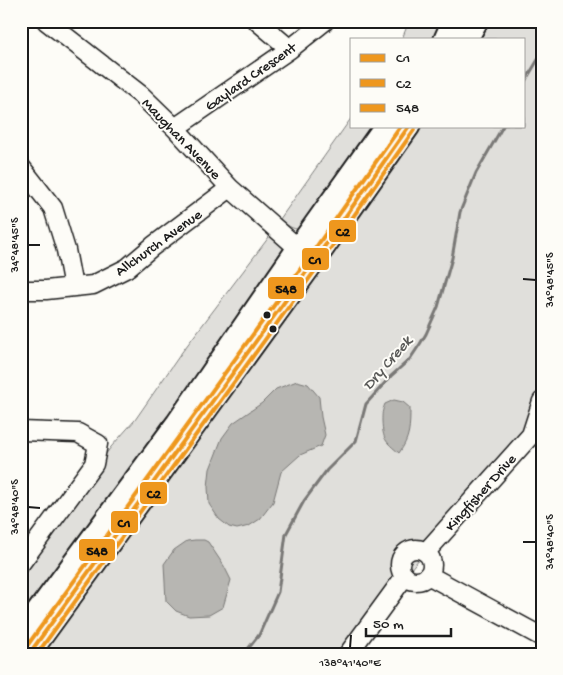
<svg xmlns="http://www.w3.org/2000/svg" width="563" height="675" font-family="'Gochi Hand',sans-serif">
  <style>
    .green { fill: #e0dfdb; stroke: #7e7e7c }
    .water { fill: #b7b6b2; stroke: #797876 }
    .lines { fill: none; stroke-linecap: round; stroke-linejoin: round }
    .stream { stroke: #797876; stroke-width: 3 }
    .minor-casing { stroke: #1c1c1c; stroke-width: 21 }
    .major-casing { stroke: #1c1c1c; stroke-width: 25 }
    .minor { stroke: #fdfcf7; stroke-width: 18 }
    .major { stroke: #fdfcf7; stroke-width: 21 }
    .bus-1-casing { stroke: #fdfcf7; stroke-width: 8 }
    .bus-2-casing { stroke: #fdfcf7; stroke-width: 8 }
    .bus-3-casing { stroke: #fdfcf7; stroke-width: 8 }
    .bus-1 { stroke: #ee971e; stroke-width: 4 }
    .bus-2 { stroke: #ee971e; stroke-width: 4 }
    .bus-3 { stroke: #ee971e; stroke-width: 4 }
    .ticks { fill: none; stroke: #1c1c1c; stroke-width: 2 }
    .bus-dot { fill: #1c1c1c; stroke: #fdfcf7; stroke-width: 2 }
    .labels { text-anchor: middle; stroke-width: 4; stroke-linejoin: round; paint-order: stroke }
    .street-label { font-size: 15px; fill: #1c1c1c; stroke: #fdfcf7 }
    .water-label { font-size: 16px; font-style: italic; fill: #5a5a58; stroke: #fdfcf7 }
    .line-badge { stroke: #fdfcf7; stroke-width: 2 }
    .pale-badge-label { font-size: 14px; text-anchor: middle; font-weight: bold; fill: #111 }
    .neatline { fill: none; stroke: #1c1c1c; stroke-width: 2 }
    .ticks-label { font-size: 12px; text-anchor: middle; fill: #1c1c1c }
  </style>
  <rect width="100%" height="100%" fill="#fdfcf7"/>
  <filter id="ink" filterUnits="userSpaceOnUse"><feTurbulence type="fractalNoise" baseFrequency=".02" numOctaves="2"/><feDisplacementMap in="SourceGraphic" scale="10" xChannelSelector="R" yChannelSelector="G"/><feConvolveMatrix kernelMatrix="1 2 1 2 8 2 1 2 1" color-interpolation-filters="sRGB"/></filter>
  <g filter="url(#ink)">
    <path class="green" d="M409,21H447L439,39H402Z
      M477,21H542V401L536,418L405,576L348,654H29L409,126H524V39H467Z
      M352,117V126H380L301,229C292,230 287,225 280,219Z
      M272,233L285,247L286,253L21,625V569L111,447L135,420L182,352Z"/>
    <path class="water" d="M297,381L308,384L319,397L321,417L325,435L321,446L300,455L281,472L273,502L260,519L249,526L237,529L229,527L219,519L209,504L208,487L210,469L222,438L233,423L262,403L276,389Z
      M394,400L403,402L410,408C410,427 410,438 399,453C385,441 383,440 382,421C382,414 382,411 385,404Z
      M195,540H204L208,542L224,566L231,580L223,607L209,615L189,616L176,611L166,601L164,564L174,550L187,541Z"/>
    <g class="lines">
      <path class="stream" d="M524,83L542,53
        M244,654L259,635L278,592L286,534L304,501L327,470L356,441L366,404L391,376L410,359L420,344L426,334L438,307L452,258L460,212L476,173L503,126"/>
      <defs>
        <path id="minor" d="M46,21L141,95L175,128L230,188L307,256
          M257,21L290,49
          M175,128L290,49L325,21
          M21,167L53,208L66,250L73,287
          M21,290H46L93,285L127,268L153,246L230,188
          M21,431L78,433L98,444L94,464L21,563
          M400 565a16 16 0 1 1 32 0a16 16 0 1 1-32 0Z
          M426,552L531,435L542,401
          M428,575L542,637
          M348,654L405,576"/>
        <path id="major" d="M445,39L453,21
          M467,39L477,21
          M21,634L177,423L298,248L385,126
          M29,654L317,257L409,126"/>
      </defs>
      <use href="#minor" class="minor-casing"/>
      <use href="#major" class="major-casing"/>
      <use href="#minor" class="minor"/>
      <use href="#major" class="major"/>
      <defs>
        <path id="bus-1" d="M29,654L317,257L409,126"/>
        <path id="bus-2" d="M37,654L322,261L414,130"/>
        <path id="bus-3" d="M24,650L312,253L401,126"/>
      </defs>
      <use href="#bus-1" class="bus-1-casing"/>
      <use href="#bus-2" class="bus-2-casing"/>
      <use href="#bus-3" class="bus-3-casing"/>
      <use href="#bus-1" class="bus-1"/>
      <use href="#bus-2" class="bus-2"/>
      <use href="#bus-3" class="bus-3"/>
    </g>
  </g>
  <path class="ticks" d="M28,245H40M523,279L536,280M28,507L40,508M523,542H536M350,648L351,635"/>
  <g class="bus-dot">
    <circle cx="267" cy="315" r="4.5"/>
    <circle cx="273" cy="329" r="4.5"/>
  </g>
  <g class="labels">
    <g class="street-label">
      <text transform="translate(250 76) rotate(-35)" y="5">Gaylard Crescent</text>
      <text transform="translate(182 138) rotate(46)" y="5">Maughan Avenue</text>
      <text transform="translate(158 242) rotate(-36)" y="5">Allchurch Avenue</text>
      <text transform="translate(480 492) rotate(-48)" y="5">Kingfisher Drive</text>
    </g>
    <g class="water-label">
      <text transform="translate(386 362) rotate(-49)" y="6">Dry Creek</text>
    </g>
  </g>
  <g class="line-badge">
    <rect x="328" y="219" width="29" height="24" rx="5" fill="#ee971e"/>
    <rect x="301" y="247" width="29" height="24" rx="5" fill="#ee971e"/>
    <rect x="267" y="276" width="38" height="24" rx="5" fill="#ee971e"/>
    <rect x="139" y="481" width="29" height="24" rx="5" fill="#ee971e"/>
    <rect x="110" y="510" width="29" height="24" rx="5" fill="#ee971e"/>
    <rect x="78" y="538" width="38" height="24" rx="5" fill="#ee971e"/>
  </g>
  <g class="pale-badge-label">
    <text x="343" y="236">C2</text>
    <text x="315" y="264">C1</text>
    <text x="286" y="293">548</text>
    <text x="154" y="498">C2</text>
    <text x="124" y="527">C1</text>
    <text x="97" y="555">548</text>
  </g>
  <rect width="563" height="675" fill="none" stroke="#fdfcf7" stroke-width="55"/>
  <rect x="350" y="38" width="175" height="90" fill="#fdfcf7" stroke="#a3a29f"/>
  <rect x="360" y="54" width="25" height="8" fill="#ee971e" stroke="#a3a29f"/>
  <text x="396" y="62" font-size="15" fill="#1c1c1c">C1</text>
  <rect x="360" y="79" width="25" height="8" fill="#ee971e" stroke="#a3a29f"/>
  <text x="396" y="88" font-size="15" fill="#1c1c1c">C2</text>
  <rect x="360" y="104" width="25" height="8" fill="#ee971e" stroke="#a3a29f"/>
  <text x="396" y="112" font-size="15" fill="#1c1c1c">548</text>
  <path d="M366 628v8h85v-8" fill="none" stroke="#1c1c1c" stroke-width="2.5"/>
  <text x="373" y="628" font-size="15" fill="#1c1c1c" stroke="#fdfcf7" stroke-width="4" paint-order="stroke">50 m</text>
  <rect x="28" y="28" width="508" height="620" class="neatline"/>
  <g class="ticks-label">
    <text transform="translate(14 245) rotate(-90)" y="4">34°48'45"S</text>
    <text transform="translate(549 280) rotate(-90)" y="4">34°48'45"S</text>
    <text transform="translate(14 507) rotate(-90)" y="4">34°48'40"S</text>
    <text transform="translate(549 542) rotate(-90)" y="4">34°48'40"S</text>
    <text x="350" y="666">138°41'40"E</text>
  </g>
</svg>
